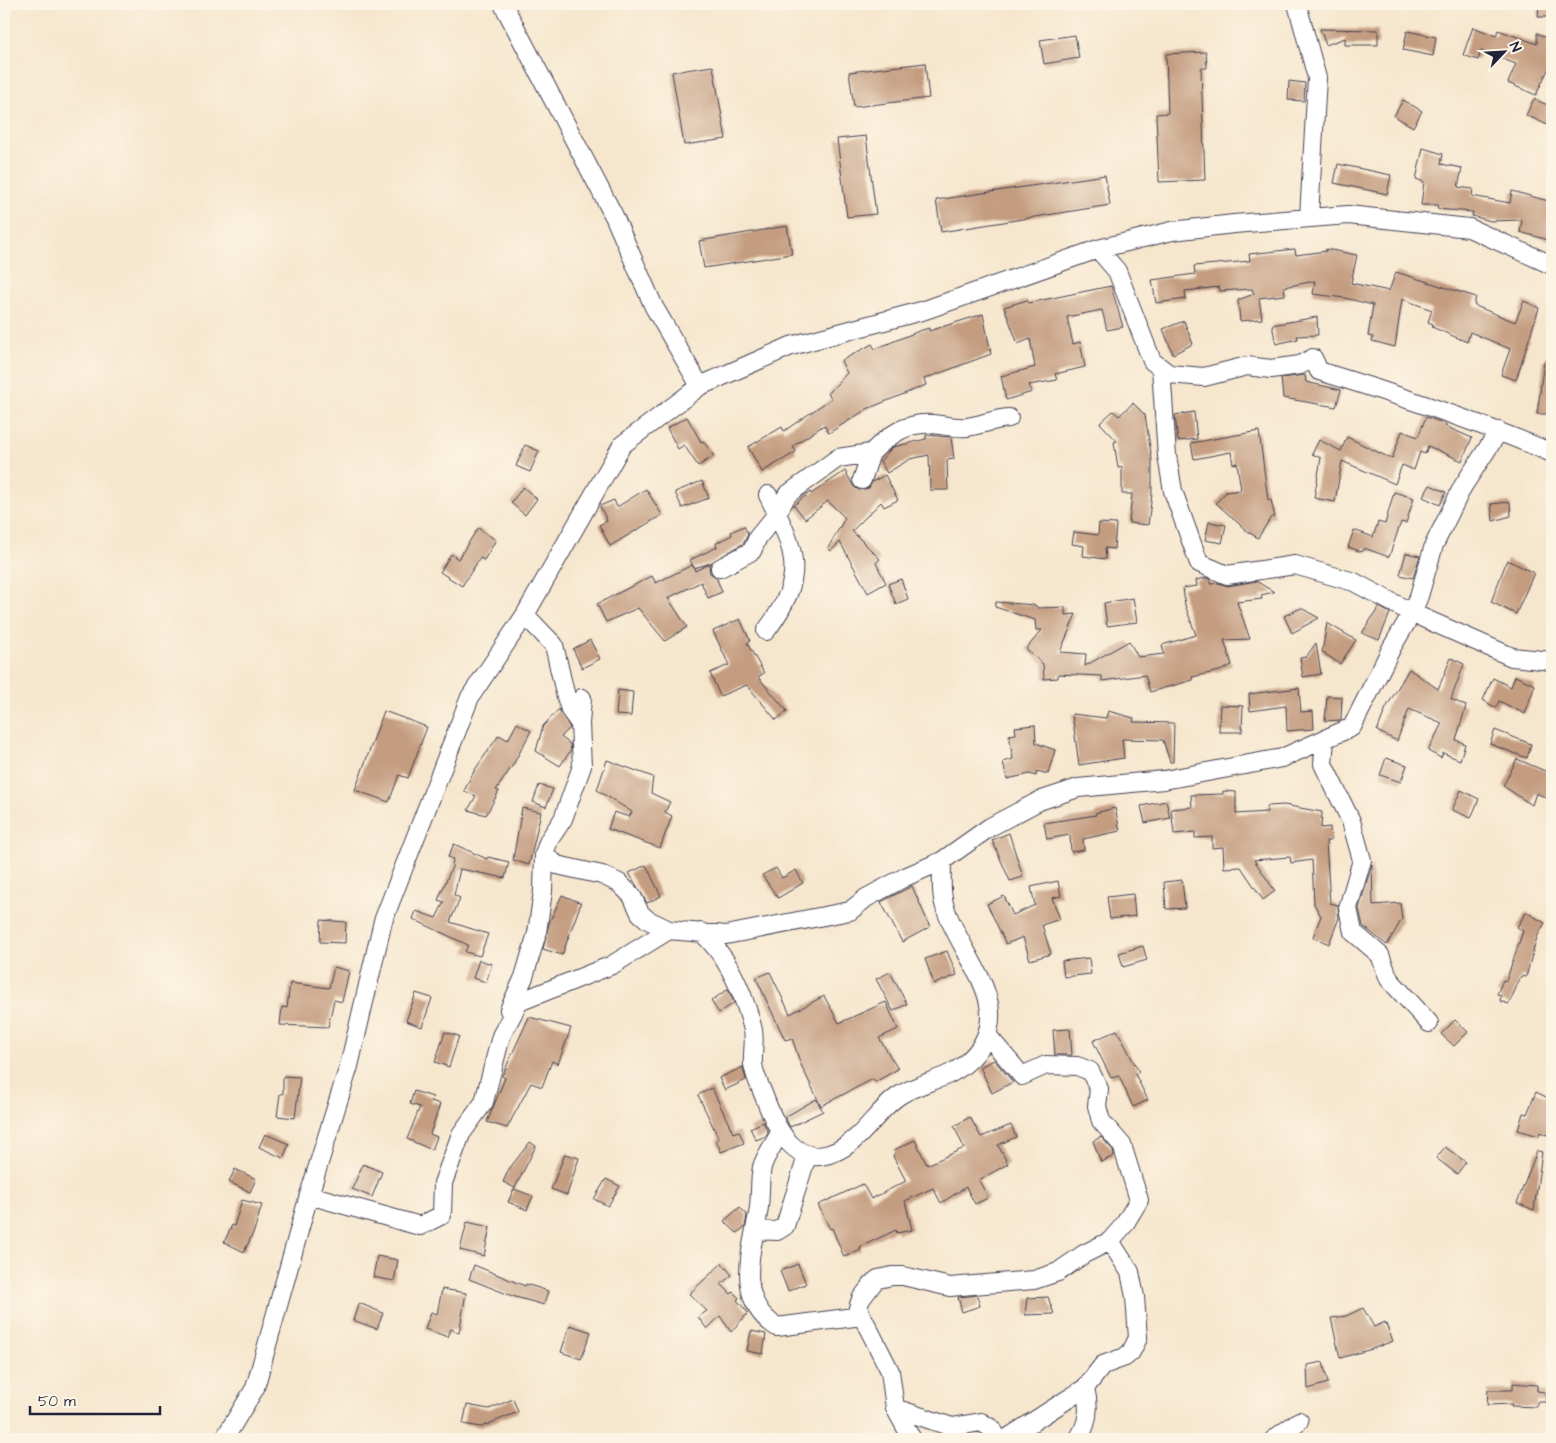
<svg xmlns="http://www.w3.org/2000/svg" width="1556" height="1443" font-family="'Architects Daughter',sans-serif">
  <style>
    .building { fill: #c49d81 }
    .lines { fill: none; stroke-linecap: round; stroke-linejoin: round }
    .minor-casing { stroke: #423f51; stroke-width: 20 }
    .minor { stroke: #fff; stroke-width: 18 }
  </style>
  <rect width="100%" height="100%" fill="#fcf5e5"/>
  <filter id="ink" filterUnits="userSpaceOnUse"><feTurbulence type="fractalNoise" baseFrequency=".02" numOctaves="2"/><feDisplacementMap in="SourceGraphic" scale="10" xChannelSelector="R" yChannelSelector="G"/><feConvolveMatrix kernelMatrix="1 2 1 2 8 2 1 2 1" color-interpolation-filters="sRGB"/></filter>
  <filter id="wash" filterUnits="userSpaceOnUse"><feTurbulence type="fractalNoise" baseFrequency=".0096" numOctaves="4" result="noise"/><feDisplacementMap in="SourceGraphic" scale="20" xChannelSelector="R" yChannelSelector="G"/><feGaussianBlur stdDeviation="1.12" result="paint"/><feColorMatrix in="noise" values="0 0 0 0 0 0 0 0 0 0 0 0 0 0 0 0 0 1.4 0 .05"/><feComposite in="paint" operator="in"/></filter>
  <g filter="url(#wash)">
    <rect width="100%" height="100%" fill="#f6e6cd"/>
    <g id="blocks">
      <path class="building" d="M1539,4H1552V17H1538Z
        M1473,27L1496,36L1498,30L1537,44V33L1552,41V61L1536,95L1508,83L1516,64L1481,51L1478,60L1463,55Z
        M1320,29L1378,30V45H1345V38L1326,45Z
        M1407,31L1436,37L1433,56L1403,50Z
        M1075,35L1079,58L1044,64L1040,40Z
        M1206,52L1207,68H1201L1205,180L1159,182L1156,114L1168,113L1166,54Z
        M925,63L929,98L854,107L849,72Z
        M713,66L726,139L684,145L672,72Z
        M1289,81L1305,83L1304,101L1288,100Z
        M1534,99L1552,107V127L1526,115Z
        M1403,100L1422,111L1413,127L1394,116Z
        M866,136L876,214L847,217L837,139Z
        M1423,148L1443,154L1441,164L1462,168L1458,187L1473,189L1472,196L1510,203L1512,191L1552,202V241L1520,232L1522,220L1491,221L1472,216L1473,212L1437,209L1438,205H1421L1424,182L1416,179Z
        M1338,164L1391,175L1387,194L1334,183Z
        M1105,175L1110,205L941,232L936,200Z
        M787,226L792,254L704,268L699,241Z
        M1295,249L1296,255L1326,251V249L1357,255L1351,283L1389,291L1396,272L1476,297L1474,304L1478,307L1515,322L1524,301L1539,308L1516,380L1501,375L1510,349L1470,332L1467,342L1432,327L1433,324L1428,322L1432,310L1402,299L1395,347L1372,341L1373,337L1368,336L1373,305L1345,298L1313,294L1315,281L1284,287L1285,295L1259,298L1262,319L1240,321L1238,300L1254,294L1252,289L1220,291L1219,287L1185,291L1186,299L1156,303L1152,280L1195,274L1194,266L1250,261L1249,254Z
        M1111,286L1123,327L1107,330L1102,310L1067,317L1073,344L1080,342L1085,367L1055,374L1057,380L1029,385L1032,392L1006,400L1001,376L1035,367L1030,339L1018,344L1004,307L1027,300L1028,303Z
        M983,314L991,354L924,379L926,385L867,409L829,433L824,425L793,446L796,452L762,472L748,447L782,427L784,431L832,398L828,394L847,373L841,361L872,344L875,349L919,331L929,328V331Z
        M1317,317L1318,335L1297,336L1298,339L1276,344L1272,325Z
        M1184,321L1193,344L1173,354L1163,329Z
        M1544,361H1552V414H1537Z
        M1305,375L1306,382L1341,390L1336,407L1283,398L1281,378Z
        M1133,403L1145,415L1152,460V494L1148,525L1129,523L1132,494H1122V467L1118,468L1114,442L1117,441L1100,423L1113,411L1119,416Z
        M1194,412L1197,439L1178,441L1175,415Z
        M687,417L701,442L703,441L714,456L698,466L684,445L678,449L667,428Z
        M1426,417L1446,424L1445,426L1472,438L1462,461L1428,446L1425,454L1420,452L1414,470L1402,465L1395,484L1342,461L1335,502L1314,498L1321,458L1312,454L1319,440L1341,451L1347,437L1392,459L1402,431L1418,437Z
        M1259,431L1268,500H1271L1275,517H1271L1258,538L1248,532L1216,503L1226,492L1241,490L1237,463L1233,464L1231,452L1194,459L1191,443Z
        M926,435L951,437L954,459L947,460L948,490H930L929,455L910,459L887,473L880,461L893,447L926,439Z
        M525,445L539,451L530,472L516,466Z
        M845,471L854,487L859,490L869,488L872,482L885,475L898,500L884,507L881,502L852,531L880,559L876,563L886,583L868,593L840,542L831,551L828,548L845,518L828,501L805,519L794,505L810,492L811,494Z
        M702,481L709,498L682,508L675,492Z
        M1430,485L1446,492L1440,505L1423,497Z
        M523,487L537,499L525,515L511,503Z
        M646,489L662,515L610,546L599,525L607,521L600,506L614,500L617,507Z
        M1394,492L1414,498L1406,523L1401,522L1389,557L1364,548L1362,552L1348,547L1354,530L1373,537L1378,522L1385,524Z
        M1510,502L1511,516L1493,521L1491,504Z
        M1209,522L1226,525L1222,543L1205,540Z
        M1099,523L1116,524L1114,549L1105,548L1106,559L1083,556L1084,546L1072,544L1074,532L1098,535Z
        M744,526L748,534L744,543L711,563L694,568L695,571L709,564L710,573L716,577L722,592L708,598L701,582L668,598L687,627L665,641L638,608L606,622L597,604L652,576L656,583L692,565L694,568L690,560L717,547L716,543L732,535L731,532Z
        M478,528L496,540L484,560L480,558L462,586L440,572L451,554L458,559Z
        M1406,553L1420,556L1413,578L1400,575Z
        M1507,560L1534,573L1516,614L1491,602Z
        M1206,578L1210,579L1211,584L1218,583L1228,586L1256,581L1274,592L1261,595L1262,599L1237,602L1250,639L1224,640L1232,665L1220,671L1192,677L1193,680L1150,692L1145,675L1102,681V676L1058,674V678L1044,679L1043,664L1026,649L1042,630H1036L1035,620L995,607L996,602L1035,605L1038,608L1065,607V615L1076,614L1060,652L1086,654L1085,666L1129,641L1138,657L1164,654L1162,645L1196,635L1185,605L1183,588L1197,586L1196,580Z
        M901,579L908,599L896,604L888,584Z
        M1133,598L1137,622L1107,626L1104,603Z
        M1379,607L1390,613L1379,640L1362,633Z
        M1301,608L1319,618L1292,633L1284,616Z
        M740,619L750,641L747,643L764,673L758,677L787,711L776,720L747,685L720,696L710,673L729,665L713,631Z
        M1327,623L1356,640L1340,664L1322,652Z
        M590,640L600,659L582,668L573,649Z
        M1316,643L1321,674L1303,677L1300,658L1306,657Z
        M1451,658L1464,664L1451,699L1466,706L1456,740L1465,744L1460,760L1443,753L1441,758L1428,751L1442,723L1409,709L1397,741L1377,731L1386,708L1409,669L1438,689Z
        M1515,676L1535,685L1525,714L1499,701L1496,708L1483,700L1493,678L1511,687Z
        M1299,688L1301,712L1313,711L1314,729L1287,731L1286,706L1250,711L1249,694Z
        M618,690L633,692L631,716L616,715Z
        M1327,696L1342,697L1341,720L1325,721Z
        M1220,705L1243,706L1242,732H1219Z
        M559,709L570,728L561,737L570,744L571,750L560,766L536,751L543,726Z
        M384,711L427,727L408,778L399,775L389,802L355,790Z
        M1108,711L1134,718L1133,722L1174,723L1173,762H1170L1163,740L1122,739L1124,758L1079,765L1072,714L1106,718Z
        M517,723L531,731L513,765L496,790L499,791L486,815L468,810L476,796L464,791L474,771L499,735L508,740Z
        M1035,725L1036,743L1055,750L1048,774L1037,771L1036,776L1030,774L1007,779L1003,762L1013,759L1009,735L1016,734L1015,727Z
        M1495,730L1531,744L1527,758L1490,744Z
        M1386,758L1407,765L1401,782L1380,775Z
        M1517,759L1552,774V785L1547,798L1536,793L1532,805L1503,786Z
        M607,760L653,777L651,793L670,802L665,812L672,816L660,848L608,829L614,812L629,817L632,812L597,790Z
        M539,785L553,789L546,807L533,802Z
        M1461,790L1479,799L1471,818L1452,810Z
        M1223,791L1236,792V814L1267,812V806L1284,805L1322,812L1321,828L1330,827L1331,841H1326L1330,903L1338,905L1339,918L1329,944L1313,937L1321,916L1314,904L1312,860L1291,863L1290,857L1254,860L1275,891L1263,900L1241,867L1224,868L1223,847L1212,848V837L1195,838V832L1174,834L1171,809L1192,807L1191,795L1223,794Z
        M1166,801L1170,818L1145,823L1141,806Z
        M522,808L541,812L529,865L513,860Z
        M1115,808L1120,831L1083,839L1084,850L1071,852L1070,835L1047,839L1044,823L1096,815L1095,813Z
        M1009,833L1023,877L1010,881L992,840Z
        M454,844L487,859L488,857L509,862L505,878L460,869L454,895L460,898L450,922L488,934L480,956L465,952L468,945L413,919L416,911L436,918L444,902L438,900L452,867L453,859L448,857Z
        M1372,864L1373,905L1400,903L1402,919L1387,945L1363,926L1359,908Z
        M646,865L661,896L647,903L629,873Z
        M776,868L782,878L796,870L803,883L778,898L762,875Z
        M1182,880L1185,908L1166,909L1164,882Z
        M1058,881L1061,896L1052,898L1060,919L1042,925L1051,954L1030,960L1023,937L1006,944L987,904L1004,896L1013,915L1035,905L1031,887Z
        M912,886L930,927L902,942L881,902Z
        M1133,894L1135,916L1110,919L1107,897Z
        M562,895L581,903L562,955L543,949L549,923Z
        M1526,912L1545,923L1537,937L1526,977L1521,976L1509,1004L1500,1001L1501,996L1497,994L1503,980L1506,981L1523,931L1517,927Z
        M321,920L346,922L345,943L320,942Z
        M1143,946L1147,960L1123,967L1119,953Z
        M947,951L957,975L934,984L925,959Z
        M1089,958L1091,974L1064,977L1062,961Z
        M479,960L492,964L486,982L473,978Z
        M334,967L349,971L342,1002L334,1000L328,1027L280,1025L282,1007L287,1008L290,983L329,988Z
        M770,972L790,1014L824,996L839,1023L886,1002L898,1029L879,1038L898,1069L875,1082L873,1079L821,1106L801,1065L792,1038L785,1040L756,978Z
        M890,972L907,1004L893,1011L876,979Z
        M728,989L734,1003L719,1013L711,1001Z
        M416,993L432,998L422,1027L406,1021Z
        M529,1017L571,1028L558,1064L552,1061L542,1087L531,1083L507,1128L487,1122L505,1078L502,1076Z
        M1455,1020L1468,1032L1454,1046L1441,1034Z
        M1070,1029L1072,1055H1055L1053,1030Z
        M1117,1030L1139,1072L1135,1074L1148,1100L1133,1107L1119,1076L1111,1078L1093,1041Z
        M445,1032L459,1036L449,1067L435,1062Z
        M994,1060L1013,1082L992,1093L980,1067Z
        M743,1067L746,1080L725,1090L719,1078Z
        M283,1076L300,1077L295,1118L277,1116L280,1094H283Z
        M712,1088L733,1133L739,1131L744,1143L721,1152L716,1140L719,1139L698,1095Z
        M414,1091L433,1097L431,1101L440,1104L430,1134L437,1137L432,1150L407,1139L420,1107L410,1104Z
        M1536,1092L1552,1100V1137L1540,1132L1539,1136L1518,1130L1523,1113L1527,1114Z
        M816,1099L823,1111L790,1127L785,1117Z
        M970,1117L981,1137L1011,1125L1016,1137L998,1145L1008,1164L979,1180L988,1198L975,1204L966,1187L941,1203L933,1188L905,1201L912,1230L897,1233L896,1230L860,1247L861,1250L844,1257L832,1228L830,1229L818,1205L863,1184L871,1199L906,1181L893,1156L895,1153L894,1150L915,1140L927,1165L964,1148L954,1126Z
        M763,1122L768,1132L766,1136L756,1140L750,1128Z
        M265,1134L289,1144L283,1158L259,1147Z
        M1101,1137L1113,1150L1114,1156L1101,1162L1093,1141Z
        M530,1142L536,1146L515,1188L503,1182L509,1169Z
        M1445,1147L1466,1162L1457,1174L1436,1158Z
        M1537,1151L1542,1152L1534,1210L1517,1203Z
        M565,1154L579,1158L567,1195L551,1189Z
        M363,1164L382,1172L372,1197L352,1189Z
        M235,1169L256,1179L250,1192L229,1182Z
        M606,1179L620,1186L608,1206L594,1199Z
        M514,1189L533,1196L527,1210L508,1202Z
        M242,1200L262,1205L254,1231L244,1252L224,1242L232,1225L234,1226Z
        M740,1207L747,1215L745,1227L737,1233L724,1221Z
        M467,1222L490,1227L484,1256L460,1250Z
        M377,1256L398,1260L394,1281L373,1277Z
        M722,1263L732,1275L721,1284L731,1294L733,1292L739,1298L737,1300L748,1313L731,1332L720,1316L707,1329L698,1317L707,1311L689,1294Z
        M798,1264L806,1284L788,1291L780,1271Z
        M474,1265L525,1286L526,1284L548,1291L544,1305L512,1296L469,1279Z
        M442,1289L466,1293L459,1333L451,1329L448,1337L425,1329L431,1312L437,1314Z
        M977,1295L980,1306L962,1312L958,1297Z
        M1048,1297L1054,1314L1025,1315L1027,1298Z
        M359,1303L383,1313L377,1329L353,1320Z
        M1363,1308L1374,1327L1385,1322L1393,1341L1372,1349L1340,1358L1331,1318L1346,1316Z
        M570,1325L591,1332L581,1359L561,1352Z
        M751,1331L766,1334L763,1354L747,1351Z
        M1323,1362L1328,1383L1308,1389L1307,1365Z
        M1513,1383L1537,1385V1391L1545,1392L1546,1402H1537V1407L1511,1406L1512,1404L1487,1405L1488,1390H1513Z
        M513,1399L518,1412L481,1427L463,1424L467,1405L489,1409Z"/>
    </g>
  </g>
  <g filter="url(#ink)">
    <use href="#blocks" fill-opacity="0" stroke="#423f51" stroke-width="1"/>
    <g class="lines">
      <defs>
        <path id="minor" d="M503,4L614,216L654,307L700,386
          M1297,4L1317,78L1309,217
          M1098,249L1117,271L1152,361L1169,374L1204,377L1247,366L1271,369L1300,365L1313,358L1319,371C1398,395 1476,421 1552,453
          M1161,368L1167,456L1173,491L1199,563L1227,575L1295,565L1354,582L1412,613L1512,657L1552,661
          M871,453C888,436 906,422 932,424C944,425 954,428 967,427C981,425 994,419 1009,418
          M720,568L752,551L758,537L777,514L787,495L838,458L871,453L862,480
          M525,615L554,645L565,693L570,710L580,724
          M766,631C808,575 796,552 768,495
          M1325,739L1323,764L1351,821L1362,860L1348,908L1353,932L1380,955L1389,979L1429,1023
          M544,854L557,865L602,875L619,883L632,896L640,913L648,920L669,930
          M701,932C728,956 743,992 752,1026C756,1039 752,1051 753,1064C754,1074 760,1086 764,1096C776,1129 796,1172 839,1150C863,1138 876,1112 897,1097C918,1082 945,1081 965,1064C1022,1015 967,965 947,913C940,896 942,880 942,861
          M509,1010L524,977L537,933L543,891L544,854L549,840L563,819L582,766L580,724L582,698
          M780,1133C774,1144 765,1156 762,1167C759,1182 761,1199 758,1214C751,1253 735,1301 777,1327L862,1316
          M309,1195L420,1226L442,1215L443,1183L461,1134L484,1102L501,1036L519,1002L612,965L669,930L726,935L850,911L866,898L905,877L942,861L990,827L1039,801L1078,788L1164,780L1282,758L1352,727L1392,647L1412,613L1419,596L1434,545L1463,486L1499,431
          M755,1230L777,1231L785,1226L807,1156
          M895,1408L952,1427L981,1422L992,1429L998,1439
          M224,1439L255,1388L309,1195L349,1066L383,921L470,697L525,615L622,445L700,386L791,346L925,310L1098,249L1172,231L1234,224L1348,215L1469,228L1552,265
          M912,1439L895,1408L890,1371L858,1308L861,1299L873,1283L878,1279L892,1276H903L950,1287L1034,1280L1058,1272L1084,1254L1110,1241L1124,1225L1139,1200L1122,1145L1101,1121L1097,1106L1099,1089L1090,1071L1077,1066L1046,1065L1022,1076L988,1036
          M1006,1439L1085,1388
          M1078,1439C1089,1423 1090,1407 1085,1388L1103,1365L1125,1357L1131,1352L1138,1338L1135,1297L1130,1272L1110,1241
          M1274,1439L1299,1421"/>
      </defs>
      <use href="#minor" class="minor-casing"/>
      <use href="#minor" class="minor"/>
    </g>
  </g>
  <rect width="1556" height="1443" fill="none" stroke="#fcf5e5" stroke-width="20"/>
  <g transform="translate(1504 52) rotate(65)" stroke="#fcf5e5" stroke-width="4" paint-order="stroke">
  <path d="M0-4L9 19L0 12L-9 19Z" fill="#22223b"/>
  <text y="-8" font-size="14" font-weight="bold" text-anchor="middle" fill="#22223b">N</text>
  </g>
  <path d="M30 1406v8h130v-8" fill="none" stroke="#22223b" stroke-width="2.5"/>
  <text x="38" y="1406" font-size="15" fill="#22223b" stroke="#fcf5e5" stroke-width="4" paint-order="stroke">50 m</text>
</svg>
